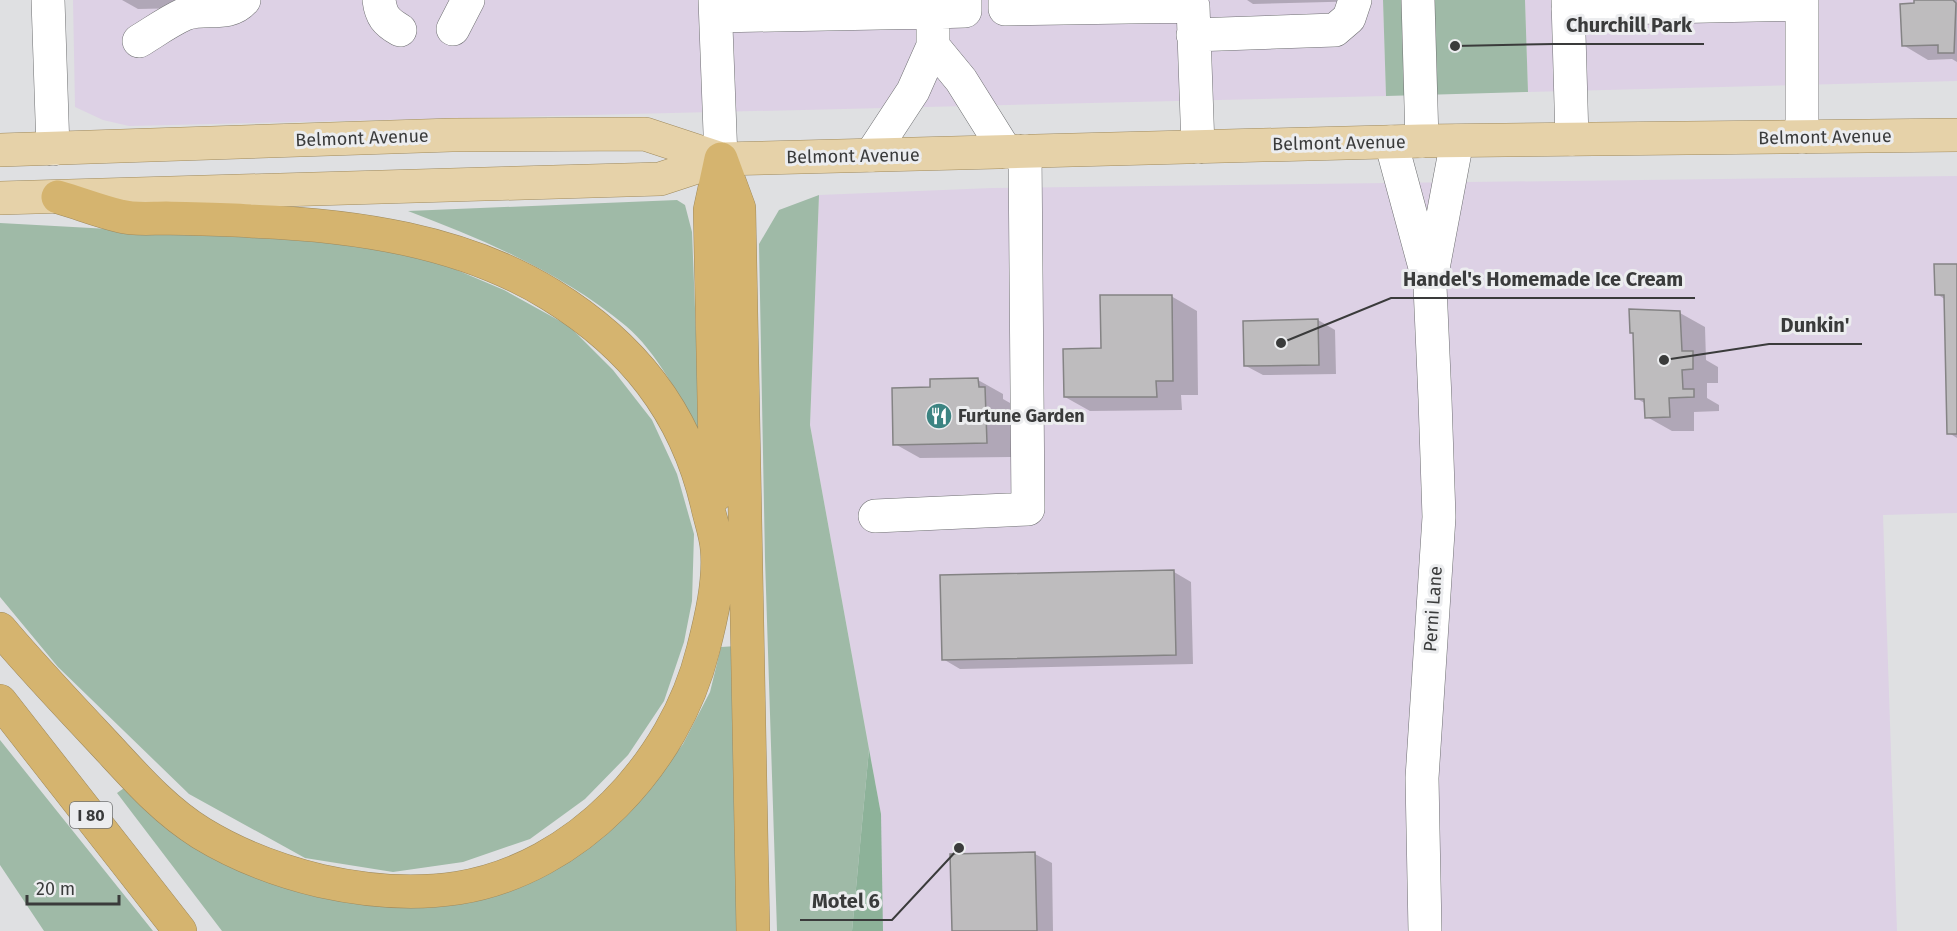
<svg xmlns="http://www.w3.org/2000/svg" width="1957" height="931" font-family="'Fira Sans',sans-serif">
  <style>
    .commercial { fill: #ddd1e5 }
    .green { fill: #9fbaa7 }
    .forest { fill: #8db299 }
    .shadow { fill: #0003 }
    .building { fill: #bebcbe; stroke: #848384; stroke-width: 1.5 }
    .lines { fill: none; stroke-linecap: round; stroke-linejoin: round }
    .minor-casing { stroke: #6e6f71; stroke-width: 34 }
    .major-casing { stroke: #9f8a5d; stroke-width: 34 }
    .highway-casing { stroke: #9f8a5d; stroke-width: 34 }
    .minor { stroke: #fff; stroke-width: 33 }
    .major { stroke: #e6d2a9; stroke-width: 33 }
    .highway { stroke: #d5b46f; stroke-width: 33 }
    .labels { text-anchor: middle; stroke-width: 6; stroke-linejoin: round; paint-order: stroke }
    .shield { fill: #ecedef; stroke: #6f7071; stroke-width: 1.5 }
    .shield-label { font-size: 16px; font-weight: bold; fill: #3a3b3b }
    .street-label { font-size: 18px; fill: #3a3b3b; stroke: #ecedef }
    .poi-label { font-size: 18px; font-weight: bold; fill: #3a3b3b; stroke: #ecedef; text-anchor: start }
    .leader { fill: none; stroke: #3a3b3b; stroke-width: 2 }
    .callout-dot { fill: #3a3b3b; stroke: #ecedef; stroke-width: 2 }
    .callout-label { font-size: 20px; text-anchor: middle; font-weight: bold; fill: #3a3b3b; stroke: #ecedef; stroke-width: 6; stroke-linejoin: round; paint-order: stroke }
  </style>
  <rect width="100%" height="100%" fill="#dfe0e2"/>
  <path class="commercial" d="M73,0H1383L1386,96L129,126L103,120L75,107Z
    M1525,0H1957V81L1528,92Z
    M1957,176V513L1883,515L1897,931H874L881,814L810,425L819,195L992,188Z"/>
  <path class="green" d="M1383,0H1525L1528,92L1386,96Z
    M819,195L810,425L869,749L852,931H777L765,559L759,244L779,210Z
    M677,200L685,205L692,232L700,435C682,400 656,351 626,326C561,272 484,240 408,211Z
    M0,223L164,232L266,234L365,245L445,265L504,290L569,326L613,370L652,420L677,474L694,534L692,601L684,642L664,701L628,755L585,799L530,839L463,862L393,872L305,858L189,794L58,667L0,597Z
    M737,646L742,931H222L117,793L127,786L361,903L570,860L607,833L650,788L683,744L710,692L721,647Z
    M0,740L153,931H44L0,865Z"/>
  <path class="forest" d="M869,749L881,814L883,931H852Z"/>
  <path class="shadow" d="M122,0H233V7L138,9Z
    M1247,0H1367V1L1253,4Z
    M1915,0H1957V62L1952,59L1928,60L1903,45Z
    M1957,265V438L1949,433L1946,300L1937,294Z
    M1171,296L1197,311L1198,395H1181L1182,410L1090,411L1065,397L1102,350Z
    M1680,313L1705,327L1706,360L1718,367V383H1707V398L1719,405V411L1694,412V431H1672L1647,417L1646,404L1636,398L1635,334L1631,332Z
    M1318,320L1335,330L1336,374L1263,375L1246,366Z
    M978,380L1003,394V399L1010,403L1011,457L920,458L895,444L931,389Z
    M1174,572L1191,582L1193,664L960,669L943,659Z
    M1035,854L1052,863L1053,931H953Z"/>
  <path class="building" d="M1914,0H1953L1956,3L1954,53H1938V45L1902,46L1900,4L1914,3Z
    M1934,264H1957V434H1947L1944,295H1935Z
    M1100,295H1172L1173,381H1156L1157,397H1064L1063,349L1101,348Z
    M1629,309L1680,311L1682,351H1693V369L1682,370L1683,389H1694V397L1669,398L1670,417L1645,418L1644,399H1635L1633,333H1630Z
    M1318,319L1319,365L1244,366L1243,321Z
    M978,378L979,387H985L987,443L893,445L892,388L930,387V379Z
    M1174,570L1176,655L942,660L940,575Z
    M1035,852L1037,931H952L950,854Z"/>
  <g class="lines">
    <defs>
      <path id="minor" d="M48,0L53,149
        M379,0C381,16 386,22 400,30
        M715,0L721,159
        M1005,0V9L1193,6L1198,147
        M1418,0L1422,141
        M1568,0L1572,139
        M1802,0V137
        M1568,9L1802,4
        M933,12L965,11V0
        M716,16L933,12V46L913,91L871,155
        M453,29L468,0
        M1193,35L1335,30L1349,18L1355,0
        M139,41C154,32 169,21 185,14C205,6 228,18 244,0
        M933,46L961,80L1006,152
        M1391,142L1430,286L1435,399L1439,517L1422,778L1425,931
        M1431,279L1457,141
        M875,516L1028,509L1025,151"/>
      <path id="major" d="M0,150L452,135L645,134L721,159
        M0,198L660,179L721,159L1422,141L1957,135"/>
      <path id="highway" d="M721,159L739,208L753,931
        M716,495L710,210L721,159
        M0,629C32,667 66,703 100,739C132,773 161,808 201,833C237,855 279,871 321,881C366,891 412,895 458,888C577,869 675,763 703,650C711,619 720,581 717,549C716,534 710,519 707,504C685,411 632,345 551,295C462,240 353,225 250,221C222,219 194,219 166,218C151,218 135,220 120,216C99,211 79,203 58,197
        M0,701L180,931"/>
    </defs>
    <use href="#minor" class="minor-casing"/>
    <use href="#major" class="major-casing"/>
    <use href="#highway" class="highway-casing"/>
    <use href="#minor" class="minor"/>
    <use href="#major" class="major"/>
    <use href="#highway" class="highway"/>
  </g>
  <defs>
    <symbol id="restaurant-disc" viewBox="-11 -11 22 22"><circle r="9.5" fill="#3c8482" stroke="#ecedef"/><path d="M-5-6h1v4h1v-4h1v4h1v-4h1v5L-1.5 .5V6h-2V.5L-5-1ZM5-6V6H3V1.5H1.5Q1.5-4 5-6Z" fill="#fff"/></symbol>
  </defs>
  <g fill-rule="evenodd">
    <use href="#restaurant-disc" x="924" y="401" width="30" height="30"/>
  </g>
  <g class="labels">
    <rect class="shield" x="70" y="802" width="42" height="26" rx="4.5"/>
    <g class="shield-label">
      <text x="91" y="821">I 80</text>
    </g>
    <g class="street-label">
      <text transform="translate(1825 137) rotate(-1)" y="6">Belmont Avenue</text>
      <text transform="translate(362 138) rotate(-2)" y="6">Belmont Avenue</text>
      <text transform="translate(1339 143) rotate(-1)" y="6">Belmont Avenue</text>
      <text transform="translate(853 156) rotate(-1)" y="6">Belmont Avenue</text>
      <text transform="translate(1433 609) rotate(-86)" y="6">Perni Lane</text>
    </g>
    <g class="poi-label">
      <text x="958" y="422">Furtune Garden</text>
    </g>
  </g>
  <path class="leader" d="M1455 46L1554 44H1704M1281 343L1391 298H1695M1664 360L1769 344H1862M959 848L892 920H800"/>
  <g class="callout-dot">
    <circle cx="1455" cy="46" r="6"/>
    <circle cx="1281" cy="343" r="6"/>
    <circle cx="1664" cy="360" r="6"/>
    <circle cx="959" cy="848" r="6"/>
  </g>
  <g class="callout-label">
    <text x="1629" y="32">Churchill Park</text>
    <text x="1543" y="286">Handel's Homemade Ice Cream</text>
    <text x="1815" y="332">Dunkin'</text>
    <text x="846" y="908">Motel 6</text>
  </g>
  <path d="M27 895v9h92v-9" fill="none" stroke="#3a3b3b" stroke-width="3"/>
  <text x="36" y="895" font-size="18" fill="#3a3b3b" stroke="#ecedef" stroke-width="4.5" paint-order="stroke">20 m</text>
</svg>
